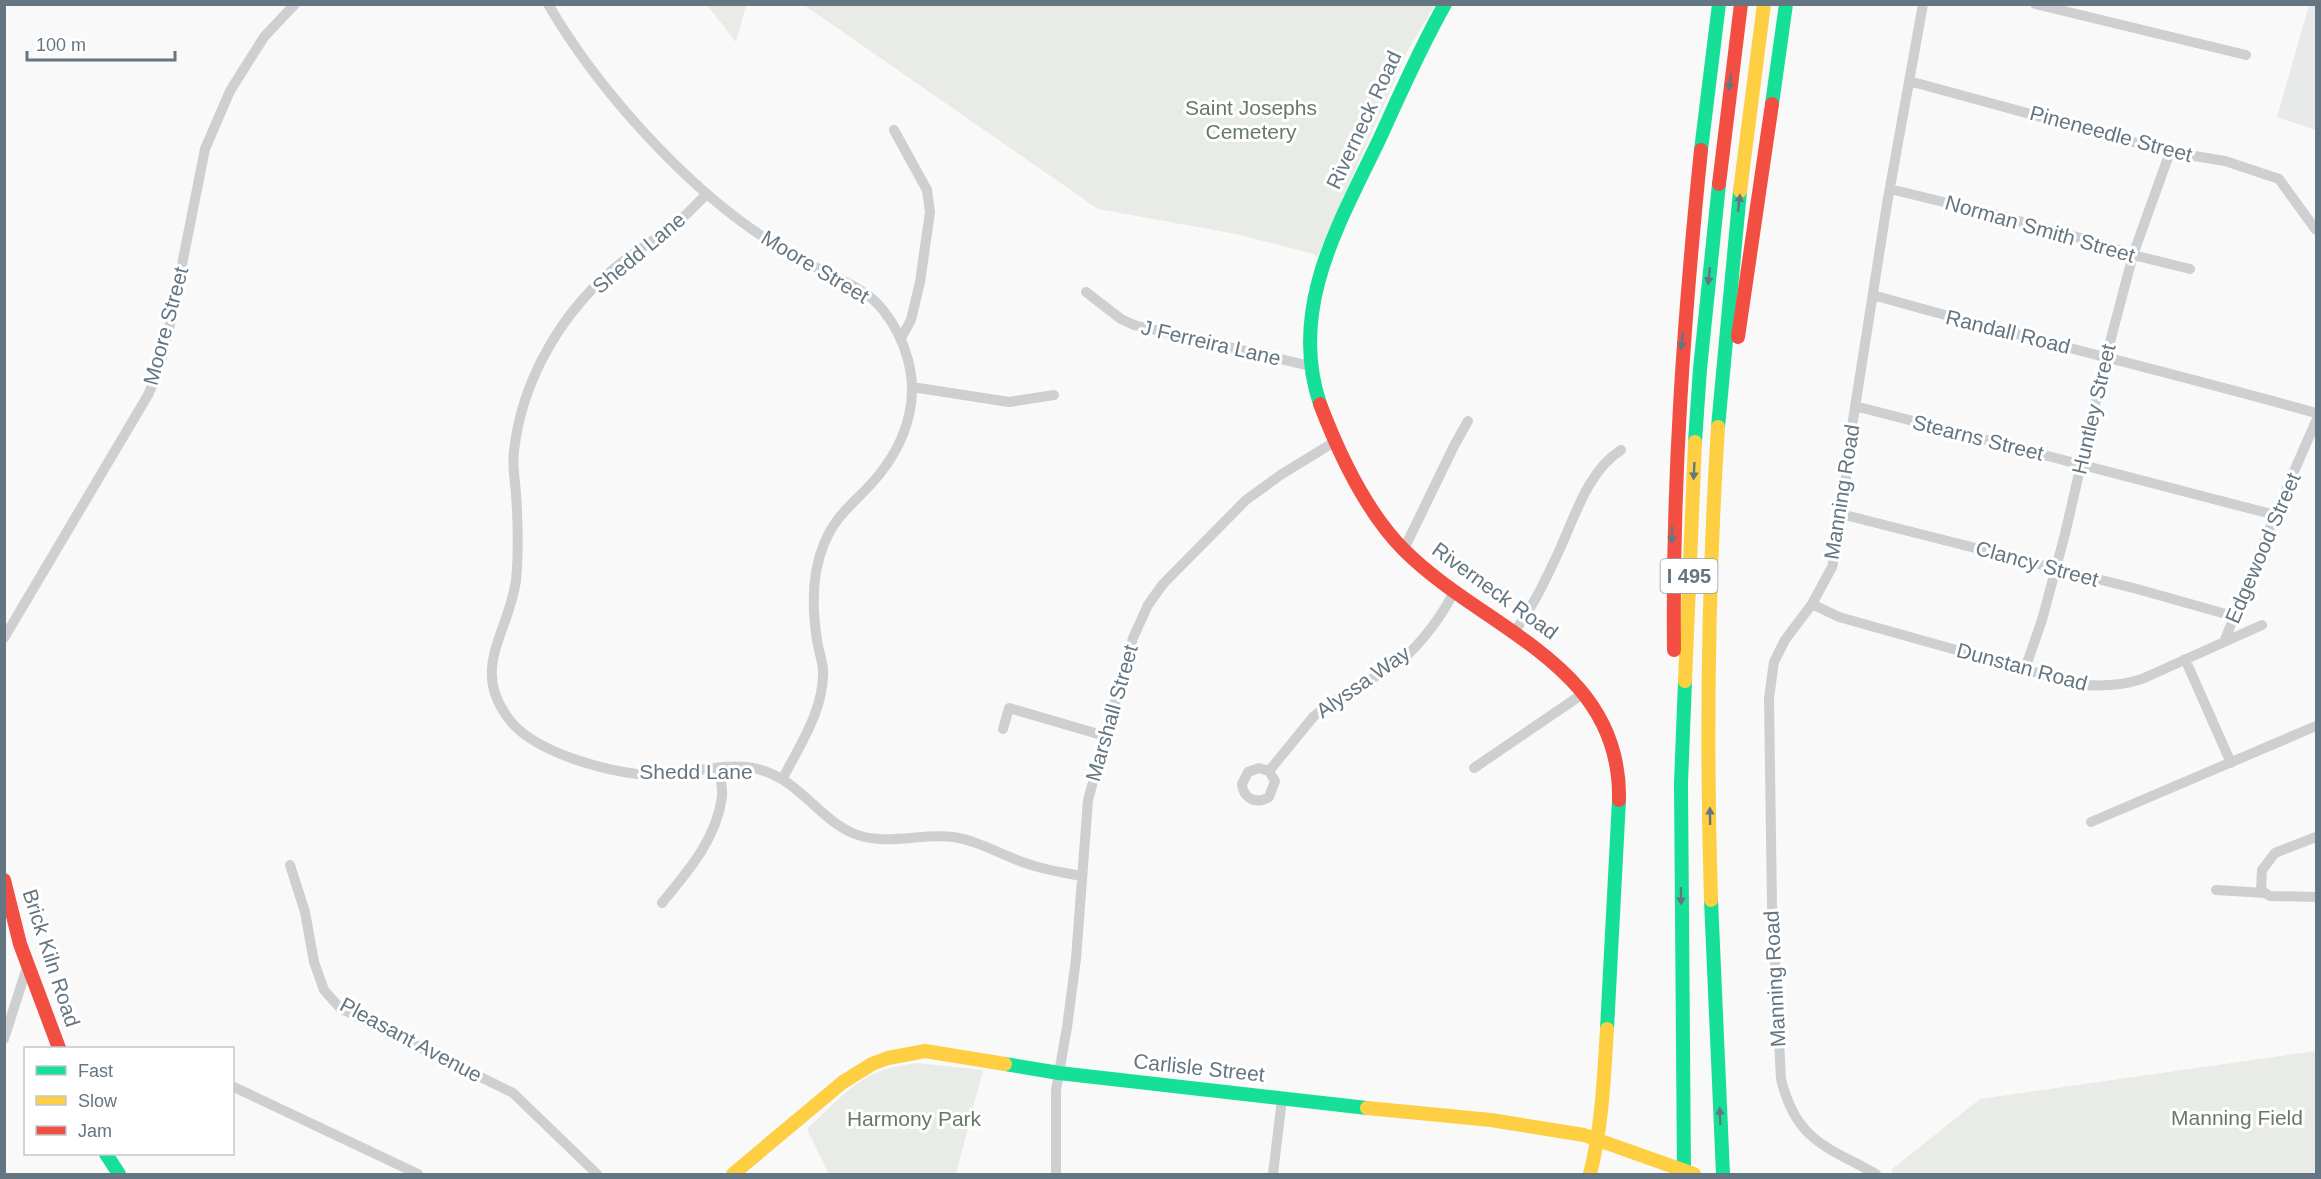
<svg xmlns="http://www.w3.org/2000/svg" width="2321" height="1179" font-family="Arial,sans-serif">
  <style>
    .built { fill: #e8e9e9 }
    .green { fill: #e8ebe6 }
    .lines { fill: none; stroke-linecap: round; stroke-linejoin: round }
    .street { stroke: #cecfd0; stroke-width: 10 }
    .fast { stroke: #16e098; stroke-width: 14 }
    .slow { stroke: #ffcf43; stroke-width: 14 }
    .jam { stroke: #f24e42; stroke-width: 14 }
    .oneway { fill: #657683 }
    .labels { text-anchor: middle; stroke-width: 6; stroke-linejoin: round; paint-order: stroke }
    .shield { fill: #fff; stroke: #939fa8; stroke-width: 1.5 }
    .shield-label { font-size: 20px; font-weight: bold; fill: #657683 }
    .park-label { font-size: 21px; fill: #687a64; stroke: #fff }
    .street-label { font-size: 21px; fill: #657683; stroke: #fff }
  </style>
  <rect width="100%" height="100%" fill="#f9f9f9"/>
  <path class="built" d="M2309,5H2316V130L2277,117Z"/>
  <path class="green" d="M707,5H746L736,42Z
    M804,5H1435L1409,48L1317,257L1314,254L1236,234L1098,209Z
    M2316,1051V1174H1894L1891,1170L1980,1099Z
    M917,1063L983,1070L956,1174H829L807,1129C829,1109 852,1082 880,1071C892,1067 905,1065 917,1063Z"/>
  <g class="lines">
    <path class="street" d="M548,4C598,90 687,189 771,242C790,254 811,265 831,275C850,284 870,293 883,310C906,339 918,379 909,415C903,442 890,463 872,483C853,504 835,516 824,544C811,575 812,608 817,640C818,649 822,659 823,669C825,708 800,745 783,778
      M2035,4L2246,55
      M1909,81L2170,152L2225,161L2279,179L2316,230
      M894,130L927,190L930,212L920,282L911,320L901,338
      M1890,189L1997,215L2095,242L2133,255L2190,269
      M707,194C695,205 684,218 671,228C655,240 637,250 621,263C564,308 522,378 514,451C512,465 515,480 516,494C518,523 519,551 516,580C509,634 467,671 513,724C541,755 621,777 661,775C688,773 721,764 747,767C797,773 814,817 855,834C885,846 922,833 953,837C980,841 1003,856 1028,864C1046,870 1064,873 1082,876
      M1086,292L1121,319L1134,325L1310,366
      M1873,295C2020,337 2169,372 2316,413
      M912,387L1009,402L1054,395
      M1855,406L2275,515
      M1841,514L2137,589L2233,616
      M1404,549L1454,446L1468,421
      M1812,604L1839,617L2077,684C2100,687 2120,686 2142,679L2262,625
      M1514,632C1533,607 1546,579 1559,551C1575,516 1588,471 1621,450
      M4,638L148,395L158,372L171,320L205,149L230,91L264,37L295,4
      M2224,642L2275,515L2316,421
      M2185,659L2231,763
      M2025,669L2042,620L2065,534L2105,361L2133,255L2170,152
      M1003,729L1009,708L1105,736
      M1474,768L1584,693
      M1269,771L1259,768L1248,772L1242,784C1243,798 1256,805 1269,797L1275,781L1269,771L1314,716L1339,698L1400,662C1421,643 1441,617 1454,592
      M2091,822L2316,726
      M290,865L305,912L314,962L324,990L340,1008L513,1093L597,1174
      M2216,890L2265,893L2270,896L2316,897
      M2265,893L2261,890L2262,870L2275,853L2316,837
      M662,903C688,871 716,840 722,797C723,788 720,778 719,769
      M4,1039L28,964
      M234,1087L418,1174
      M1056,1174V1090L1067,1027L1076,959L1088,800L1133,638L1148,605L1163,584L1246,500L1282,474L1336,441
      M1273,1174L1282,1099
      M1876,1174C1826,1146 1796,1141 1781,1079L1772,907L1769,698L1774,662L1785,640L1812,604L1832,567L1838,543L1853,420L1887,204L1923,4"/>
    <path class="fast" d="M1772,104L1786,4
      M1701,150L1719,4
      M1320,404C1288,308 1339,224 1379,140C1400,94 1420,48 1445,4
      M1718,427L1740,191
      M1695,442L1700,369L1719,184
      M1711,900L1723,1174
      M1607,1029L1619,800
      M1005,1064L1059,1073L1367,1108
      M106,1154L119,1174
      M1684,1174L1681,783L1685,681"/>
    <path class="slow" d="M1740,191L1764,4
      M1685,681L1695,442
      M1711,900C1706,742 1708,584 1718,427
      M1367,1108L1491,1120L1584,1135L1694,1174
      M733,1174L843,1082L872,1064L888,1058L925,1051L1005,1064
      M1590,1174C1602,1127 1604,1078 1607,1029"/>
    <path class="jam" d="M1719,184L1741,4
      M1738,337L1772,104
      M1320,404C1339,454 1366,512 1404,550C1484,630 1622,664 1619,800
      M1674,650C1672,482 1684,317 1701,150
      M4,880L20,944L59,1048"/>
  </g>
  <defs><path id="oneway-solid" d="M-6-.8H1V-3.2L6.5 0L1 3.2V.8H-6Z" transform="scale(1.5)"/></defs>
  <g class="oneway">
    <use href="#oneway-solid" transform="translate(1730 82) rotate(97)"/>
    <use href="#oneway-solid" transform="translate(1739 203) rotate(-83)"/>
    <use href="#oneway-solid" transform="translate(1709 276) rotate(96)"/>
    <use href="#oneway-solid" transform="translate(1682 341) rotate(95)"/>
    <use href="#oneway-solid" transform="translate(1694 471) rotate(93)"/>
    <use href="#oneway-solid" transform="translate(1672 535) rotate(91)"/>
    <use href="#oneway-solid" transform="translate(1710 816) rotate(-91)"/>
    <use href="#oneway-solid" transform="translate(1681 896) rotate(89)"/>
    <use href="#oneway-solid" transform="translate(1720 1116) rotate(-92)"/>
  </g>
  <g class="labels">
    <rect class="shield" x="1660.5" y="559" width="57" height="34" rx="4.5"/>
    <g class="shield-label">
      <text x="1689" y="583">I 495</text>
    </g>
    <g class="park-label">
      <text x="1251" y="115">Saint Josephs<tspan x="1251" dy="24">Cemetery</tspan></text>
      <text x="2237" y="1125">Manning Field</text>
      <text x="914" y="1126">Harmony Park</text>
    </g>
    <g class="street-label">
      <text transform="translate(1364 120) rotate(-65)" y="7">Riverneck Road</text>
      <text transform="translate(2111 134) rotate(15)" y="7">Pineneedle Street</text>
      <text transform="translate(2040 229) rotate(16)" y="7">Norman Smith Street</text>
      <text transform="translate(639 253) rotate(-40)" y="7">Shedd Lane</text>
      <text transform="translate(815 267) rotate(31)" y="7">Moore Street</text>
      <text transform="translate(166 326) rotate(-75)" y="7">Moore Street</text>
      <text transform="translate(2008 332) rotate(14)" y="7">Randall Road</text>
      <text transform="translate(1211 343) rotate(13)" y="7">J Ferreira Lane</text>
      <text transform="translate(2094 409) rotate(-77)" y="7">Huntley Street</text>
      <text transform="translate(1978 438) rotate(14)" y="7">Stearns Street</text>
      <text transform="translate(1842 492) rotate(-81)" y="7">Manning Road</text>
      <text transform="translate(2263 548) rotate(-67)" y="7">Edgewood Street</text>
      <text transform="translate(2037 564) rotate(15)" y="7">Clancy Street</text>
      <text transform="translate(1495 591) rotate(36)" y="7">Riverneck Road</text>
      <text transform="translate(2022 667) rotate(15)" y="7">Dunstan Road</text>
      <text transform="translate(1363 682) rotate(-35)" y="7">Alyssa Way</text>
      <text transform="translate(1112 713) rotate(-74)" y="7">Marshall Street</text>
      <text x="696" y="779">Shedd Lane</text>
      <text transform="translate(51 958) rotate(72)" y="7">Brick Kiln Road</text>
      <text transform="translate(1775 979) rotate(-93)" y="7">Manning Road</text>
      <text transform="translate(411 1040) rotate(28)" y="7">Pleasant Avenue</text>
      <text transform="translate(1199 1068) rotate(6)" y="7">Carlisle Street</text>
    </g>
  </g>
  <rect width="2321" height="1179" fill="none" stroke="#657683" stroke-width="12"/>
  <rect x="24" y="1047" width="210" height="108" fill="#ffffff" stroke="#c1c8cd" stroke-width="1.5"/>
  <rect x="36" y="1066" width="30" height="9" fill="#16e098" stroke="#c1c8cd" stroke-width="1.5"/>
  <text x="78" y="1077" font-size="18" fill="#657683">Fast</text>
  <rect x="36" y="1096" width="30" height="9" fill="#ffcf43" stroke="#c1c8cd" stroke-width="1.5"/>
  <text x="78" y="1107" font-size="18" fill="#657683">Slow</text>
  <rect x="36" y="1126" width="30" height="9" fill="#f24e42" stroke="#c1c8cd" stroke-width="1.5"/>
  <text x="78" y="1137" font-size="18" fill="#657683">Jam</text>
  <path d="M27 51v9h148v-9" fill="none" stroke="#657683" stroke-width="3"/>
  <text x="36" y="51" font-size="18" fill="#657683" stroke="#ffffff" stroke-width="4.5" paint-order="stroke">100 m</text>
</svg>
